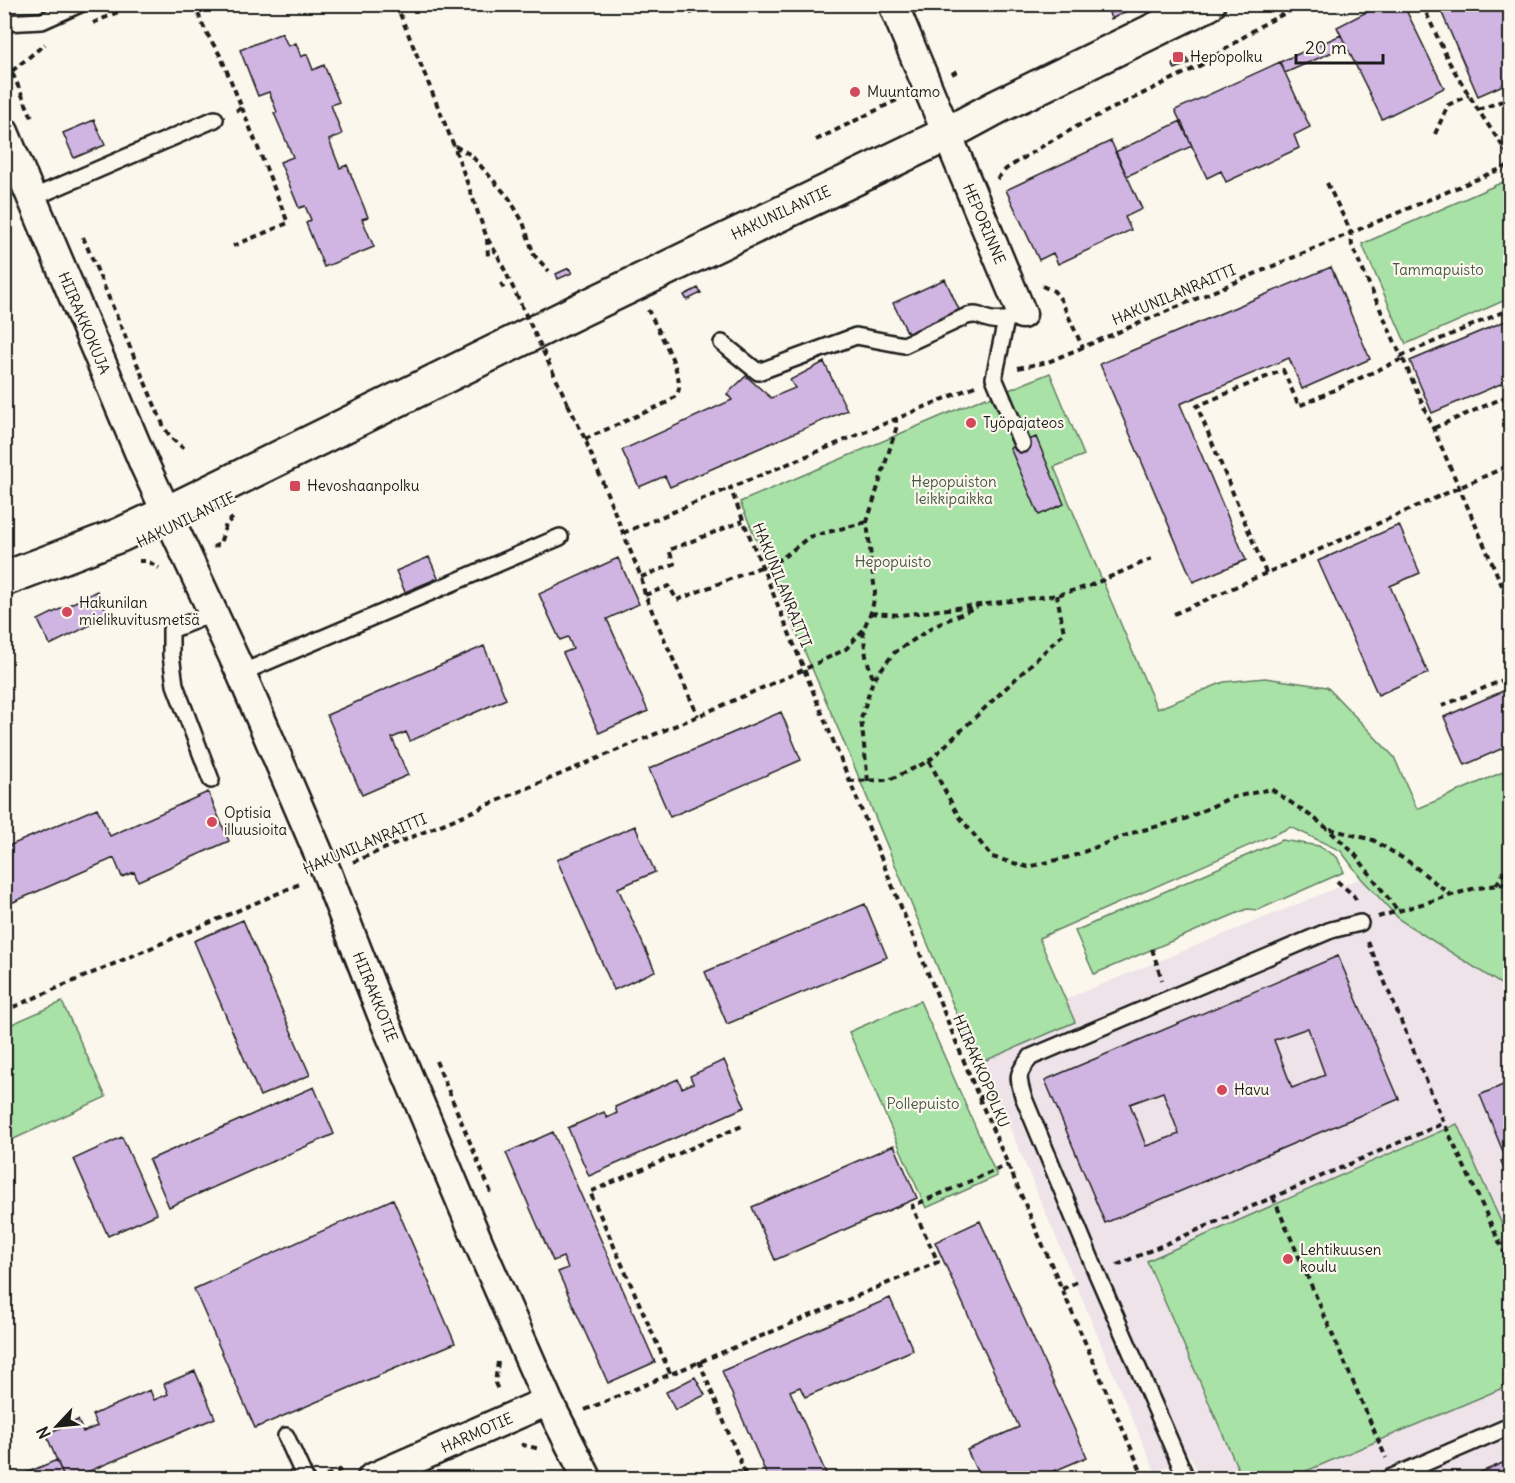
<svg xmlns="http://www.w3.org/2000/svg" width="1515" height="1483" font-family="Delius,sans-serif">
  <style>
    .built { fill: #eee3e9 }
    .green { fill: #a9e2a7; stroke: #627f62; stroke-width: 1.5 }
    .building { fill: #d0b4e2; stroke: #1c1c1c; stroke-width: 1.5; fill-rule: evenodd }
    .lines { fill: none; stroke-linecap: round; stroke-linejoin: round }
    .service-casing { stroke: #1c1c1c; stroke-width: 20 }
    .minor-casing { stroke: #1c1c1c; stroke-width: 33 }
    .secondary-casing { stroke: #1c1c1c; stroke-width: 38 }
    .path { stroke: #1c1c1c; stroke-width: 4; stroke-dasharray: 6 4.5; stroke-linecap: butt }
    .service { stroke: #fbf7ec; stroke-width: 15 }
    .minor { stroke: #fbf7ec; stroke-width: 28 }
    .secondary { stroke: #fbf7ec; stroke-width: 33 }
    .path-bridge { stroke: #1c1c1c; stroke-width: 4; stroke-dasharray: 6 4.5; stroke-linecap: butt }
    .poi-dot { fill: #d1495b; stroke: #fbf7ec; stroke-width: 2 }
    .labels { text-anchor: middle; stroke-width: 4.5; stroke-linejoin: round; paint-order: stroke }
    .poi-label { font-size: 15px; fill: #1c1c1c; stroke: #fbf7ec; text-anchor: start }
    .street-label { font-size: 15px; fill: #1c1c1c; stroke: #fbf7ec }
    .park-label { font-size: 15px; fill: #465746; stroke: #fbf7ec }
  </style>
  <rect width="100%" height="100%" fill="#fbf7ec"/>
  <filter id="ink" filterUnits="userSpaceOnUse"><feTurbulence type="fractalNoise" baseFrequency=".0167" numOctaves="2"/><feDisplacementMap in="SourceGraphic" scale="12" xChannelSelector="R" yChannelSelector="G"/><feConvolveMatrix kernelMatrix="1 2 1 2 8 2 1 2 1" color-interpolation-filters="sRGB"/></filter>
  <g filter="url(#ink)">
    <path class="built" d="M1361,878L1400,920L1510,990V1478H1201L1190,1456L1155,1472L982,1062L1074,1022L1066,999Z"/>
    <path class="green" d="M1510,179V298L1406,344L1362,244Z
      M1050,373L1084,455L1054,467L1157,709L1224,682L1265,678L1327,687L1394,757L1417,809L1510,769V990L1400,920L1361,878L1341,851L1291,827L1039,938L1075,1022L982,1062L966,1036L852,761L740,502L986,397L987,399Z
      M1282,840L1319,846L1337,857L1344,872L1258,910L1247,909L1094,974L1075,931Z
      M920,1001L997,1176L926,1208L849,1032Z
      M62,1002L106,1097L5,1143V1027Z
      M1457,1124L1510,1242V1385L1290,1478H1242L1147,1261Z"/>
    <path class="building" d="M686,4H712L691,14Z
      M1382,4H1403L1444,88L1382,119L1337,27Z
      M1438,4H1510V82L1478,96Z
      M1123,6L1125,12L1111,19L1109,13Z
      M282,33L288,46L296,43L301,57L307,54L313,70L324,65L339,102L331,105L342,134L329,140L340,168L347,165L368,217L362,219L374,247L324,267L306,223L311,220L305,206L299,208L280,162L293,157L274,113L277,112L269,92L258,96L240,50Z
      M1341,35L1346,46L1285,73L1280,62Z
      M1186,57L1189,63L1175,69L1172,64Z
      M1280,62L1310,127L1294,135L1299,148L1226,182L1221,171L1207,178L1175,110Z
      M94,120L105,145L74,158L63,133Z
      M1181,121L1192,146L1127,176L1115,152Z
      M1111,141L1142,209L1125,217L1131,230L1058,264L1053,253L1039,260L1006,190Z
      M1331,267L1370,359L1302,389L1289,358L1180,404L1246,560L1193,582L1100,364Z
      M569,268L572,273L558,279L556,274Z
      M945,279L961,314L910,338L893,303Z
      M698,288L701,293L687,300L684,295Z
      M1510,319V380L1432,413L1410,361Z
      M824,362L847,410L670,487L665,476L639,487L622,450L732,400L727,394L746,376L771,398L795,388L790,380Z
      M1036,437L1064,504L1039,515L1010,448Z
      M1399,525L1420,573L1390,586L1428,673L1378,695L1318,561Z
      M429,557L438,578L405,592L396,571Z
      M618,558L639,604L607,619L648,711L599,733L563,653L573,649L568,637L560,640L539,594Z
      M97,591L109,616L50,645L38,620Z
      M484,646L506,699L410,741L406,732L392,738L408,775L362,795L327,715Z
      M1510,688V745L1465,765L1444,717Z
      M781,712L801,760L670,817L649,769Z
      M208,792L229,841L138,881L134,872L122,877L114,858L4,906V848L97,808L110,836Z
      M635,826L655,872L618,888L655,971L614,990L557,860Z
      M865,904L887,957L727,1024L705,972Z
      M243,920L310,1075L260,1096L194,941Z
      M1338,956L1399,1099L1105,1223L1045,1080ZM1308,1028L1325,1075L1292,1088L1274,1040ZM1163,1092L1179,1134L1146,1146L1130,1104Z
      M724,1060L745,1107L589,1176L568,1128L604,1112L607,1118L617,1113L615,1107L678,1079L682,1088L693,1083L690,1076Z
      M1510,1082V1184L1501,1161L1506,1159L1480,1095Z
      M314,1087L334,1134L169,1207L149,1160Z
      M553,1132L655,1362L608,1383L558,1272L568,1268L563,1257L553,1261L506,1153Z
      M122,1137L157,1214L108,1236L74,1159Z
      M894,1145L917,1198L775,1260L752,1207Z
      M393,1199L455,1343L255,1428L194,1289Z
      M980,1221L1087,1457L1038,1478H980L967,1450L1019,1427L935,1242Z
      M890,1298L913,1350L805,1397L800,1387L790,1391L828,1478H768L722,1371Z
      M195,1371L215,1418L73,1478H64L46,1434L78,1420L83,1432L97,1426L92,1415L150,1390L154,1400L168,1394L164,1384Z
      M695,1377L705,1395L675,1410L666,1392Z
      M57,1460L64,1478H28L26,1473Z
      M1510,1460V1478H1467Z"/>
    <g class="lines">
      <defs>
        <path id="service" d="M4,23L42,21L80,4
          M32,198L215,119
          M1006,320L994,378L1022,444
          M722,343L758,372L856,336L904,345L967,316C981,313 980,318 992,320C1003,322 1012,318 1022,314
          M241,673L560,537
          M211,780L175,685L171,655V630L214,613
          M286,1436L305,1478
          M1186,1478L1097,1274L1023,1096C1017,1076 1017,1073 1031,1057L1331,930L1360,923
          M1390,1478L1510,1426"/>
        <path id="minor" d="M893,4L1022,314
          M4,132L145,466L241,673L327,873L381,1012L479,1244L548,1401L587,1478
          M372,1478L548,1401"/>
        <path id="secondary" d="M4,579L120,535L167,513L582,309L947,134L997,107L1208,4"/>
      </defs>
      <use href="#service" class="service-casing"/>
      <use href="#minor" class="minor-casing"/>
      <use href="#secondary" class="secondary-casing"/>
      <path class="path" d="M194,4L206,32L221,57L242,108L233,112
        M396,4L454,146L487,238L498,256
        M1422,4L1449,62L1478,110L1510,157
        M93,23L136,4
        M4,54L33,120
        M12,71L45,44
        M952,74L959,70
        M1478,110L1510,98
        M1435,134L1448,105L1469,95
        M816,140L901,98
        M455,146L471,155L509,198L523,222L534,255L549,271
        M997,179L1006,169L1046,144L1083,123L1203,64L1260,26L1303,4
        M1327,183L1351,232L1352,246L1401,356L1510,309
        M83,237L164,427L171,438L183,448
        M487,239L488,256
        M233,246L288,223L242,108
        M501,283L505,292
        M1042,286L1054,291L1061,300L1083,348
        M1403,359L1510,604
        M1018,368L1048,362L1510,165
        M975,386L730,488L979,1098L1144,1478
        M568,404L585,439L641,577L645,595L698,716
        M1434,428L1510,395
        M585,439L668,402C673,398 678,396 679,388C681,369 657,328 648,310
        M623,533L730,488
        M213,547L220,544L226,524L235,516
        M139,561H147L159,568
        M1266,573L1197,406L1283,370L1299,406L1402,359
        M641,577L674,564L669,550L743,521
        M645,595L669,586L677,600L781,559L809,537L867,522
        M871,613L901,615L1057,595L1089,586L1151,559
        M1174,614L1510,465
        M863,631L866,656L873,679
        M1442,706L1510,677
        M929,761L958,815L992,857L1028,867L1073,856L1132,833L1185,819L1230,798L1271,789L1321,823L1354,853L1398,911
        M849,781L889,780L929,761L1064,633L1057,595
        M868,781L861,719L873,680L894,653L933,627L978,606
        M1330,829L1373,840L1409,862L1451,895
        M353,862L698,716L803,670L846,649L863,630L872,610L875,593L867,522L896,429V418
        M1337,881L1353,895L1358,903
        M1496,885L1510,863
        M1378,917L1472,889L1510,883
        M1368,942L1444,1123L1510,1265
        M1152,949L1162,980
        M4,1011L302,883
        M436,1061L492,1195
        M979,1098L998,1089
        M1273,1197L1386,1458
        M1117,1265L1444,1123
        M1062,1289L1077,1282
        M699,1361L747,1478
        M498,1362L495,1383L499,1392
        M670,1373L590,1192L742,1126
        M585,1410L938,1262L912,1206L1008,1165
        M522,1443L523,1445L540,1449
        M326,1476L344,1468
        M1240,1478L1244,1472"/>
      <use href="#service" class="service"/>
      <use href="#minor" class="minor"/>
      <use href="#secondary" class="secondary"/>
      <path class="path-bridge" d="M498,256L568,404"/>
    </g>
  </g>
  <g class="poi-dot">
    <rect x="1172" y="51" width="12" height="12" rx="3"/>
    <circle cx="855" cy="92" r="6"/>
    <circle cx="971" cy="423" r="6"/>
    <rect x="289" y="480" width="12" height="12" rx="3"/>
    <circle cx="67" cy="612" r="6"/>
    <circle cx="212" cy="822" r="6"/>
    <circle cx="1222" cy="1090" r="6"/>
    <circle cx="1288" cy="1259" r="6"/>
  </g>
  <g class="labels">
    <g class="poi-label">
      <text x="1190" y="62">Hepopolku</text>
      <text x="867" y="97">Muuntamo</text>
      <text x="983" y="428">Työpajateos</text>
      <text x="307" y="491">Hevoshaanpolku</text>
      <text x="79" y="608">Hakunilan<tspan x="79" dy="17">mielikuvitusmetsä</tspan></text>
      <text x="224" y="818">Optisia<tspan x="224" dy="17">illuusioita</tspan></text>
      <text x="1234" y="1095">Havu</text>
      <text x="1300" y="1255">Lehtikuusen<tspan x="1300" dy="17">koulu</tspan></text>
    </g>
    <g class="street-label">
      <text transform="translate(781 213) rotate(-25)" y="5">HAKUNILANTIE</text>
      <text transform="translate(984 224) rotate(67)" y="5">HEPORINNE</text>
      <text transform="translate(1174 295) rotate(-23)" y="5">HAKUNILANRAITTI</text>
      <text transform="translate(84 323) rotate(67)" y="5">HIIRAKKOKUJA</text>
      <text transform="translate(186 520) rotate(-26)" y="5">HAKUNILANTIE</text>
      <text transform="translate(782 585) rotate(68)" y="5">HAKUNILANRAITTI</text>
      <text transform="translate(365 844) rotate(-23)" y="5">HAKUNILANRAITTI</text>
      <text transform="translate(375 997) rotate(68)" y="5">HIIRAKKOTIE</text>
      <text transform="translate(981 1071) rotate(67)" y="5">HIIRAKKOPOLKU</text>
      <text transform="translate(477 1433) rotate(-24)" y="5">HARMOTIE</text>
    </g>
    <g class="park-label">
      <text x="1438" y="275">Tammapuisto</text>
      <text x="954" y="487">Hepopuiston<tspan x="954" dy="17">leikkipaikka</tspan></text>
      <text x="893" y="567">Hepopuisto</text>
      <text x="923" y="1109">Pollepuisto</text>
    </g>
  </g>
  <rect width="1515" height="1483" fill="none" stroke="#fbf7ec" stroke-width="24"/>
  <rect x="12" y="12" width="1491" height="1459" fill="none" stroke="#1c1c1c" stroke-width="2" filter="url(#ink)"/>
  <g transform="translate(57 1426) rotate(244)" stroke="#fbf7ec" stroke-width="4.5" paint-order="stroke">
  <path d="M0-4.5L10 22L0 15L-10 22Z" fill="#1c1c1c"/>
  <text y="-9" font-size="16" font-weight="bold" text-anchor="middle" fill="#1c1c1c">N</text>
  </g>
  <path d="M1296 54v9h87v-9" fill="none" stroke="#1c1c1c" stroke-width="3"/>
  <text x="1305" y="54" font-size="18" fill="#1c1c1c" stroke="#fbf7ec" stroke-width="4.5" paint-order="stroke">20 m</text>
</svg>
